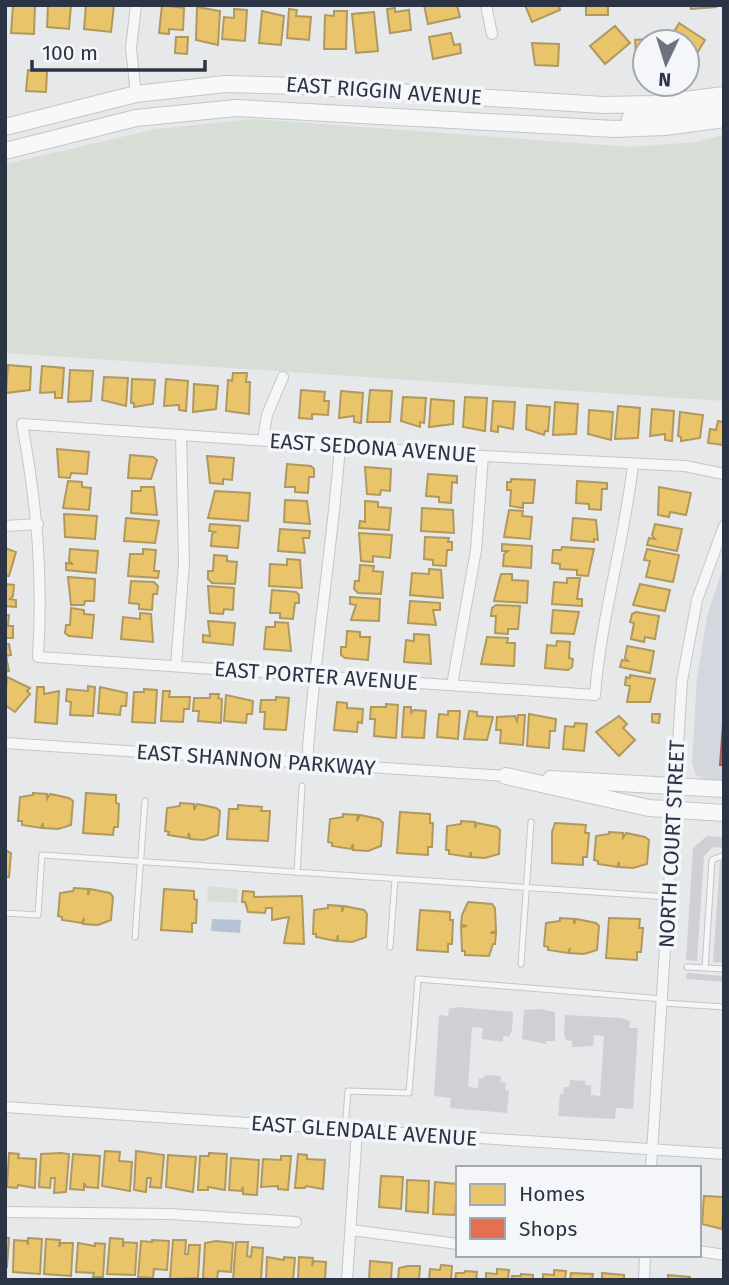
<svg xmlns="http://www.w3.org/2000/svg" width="729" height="1285" font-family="'Fira Sans',sans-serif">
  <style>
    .built { fill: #d4d7dd }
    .green { fill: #d6ded6 }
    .water { fill: #b4c4d5 }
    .homes { fill: #e9c46a; stroke: #b0995f; stroke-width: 2 }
    .shops { fill: #e76f51; stroke: #af5d4d; stroke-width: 2 }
    .building { fill: #ced0d3 }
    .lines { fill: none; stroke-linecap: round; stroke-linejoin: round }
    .lane-casing { stroke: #c4c6c8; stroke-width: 7 }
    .street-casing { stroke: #c4c6c8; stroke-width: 12 }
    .secondary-casing { stroke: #c4c6c8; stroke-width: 18 }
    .lane { stroke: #f5f6f7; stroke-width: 5 }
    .street { stroke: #f5f6f7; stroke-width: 10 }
    .secondary { stroke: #f8f8f8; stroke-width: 16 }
    .labels { text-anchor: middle; stroke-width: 7; stroke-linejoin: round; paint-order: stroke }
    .street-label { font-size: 21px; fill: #2b3445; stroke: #f4f6f9 }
  </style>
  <rect width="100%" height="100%" fill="#e6e8ea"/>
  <path class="built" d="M724,565V782L709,781L696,775L692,762L697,678L707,616Z"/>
  <path class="green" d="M253,119L631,147L696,142L724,135V401L5,353V164L156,129Z
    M208,886L238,889L237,903L207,901Z"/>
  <path class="water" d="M212,919L241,920L240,933L211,931Z"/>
  <path class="homes" d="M13,5H35L34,34L11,33Z
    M48,5H71L69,29L47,27Z
    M86,5H114L111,32L84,29Z
    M162,5L184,8L183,30L169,29V34L159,33Z
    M424,5H457L460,17L428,24Z
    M525,5H559L560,10L532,22Z
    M586,5H608V15H586Z
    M690,5H716V7L691,9Z
    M197,7L220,11L218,45L196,40Z
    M395,8V12L409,10L411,30L390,33L387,9Z
    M234,9L247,10L245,41L222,39L224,17L234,18Z
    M289,9L297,10L296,16L311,17L309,40L287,38Z
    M262,11L284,16L281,45L259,43Z
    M334,11H347L346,49H324L325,15L334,16Z
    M374,12L378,51L356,53L352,14Z
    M679,23L705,40L694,58L687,54V42H678L680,39L673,34Z
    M615,26L630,43L605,64L590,46Z
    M451,33L454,45L460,44L461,53L433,59L429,37Z
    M176,37H188L187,54L175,53Z
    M647,39L645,67H637L635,40Z
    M532,43L559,44L558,66L535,65Z
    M28,70L47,71L46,92L26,91Z
    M8,365L31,367L30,390L6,393Z
    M42,366L64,368L62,398H55V392L40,393Z
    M70,370L93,371L91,401L68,402Z
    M233,373H247L246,382H250L249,414L226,411L228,380L232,381Z
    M104,377L128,378L126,406L102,400Z
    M132,379L155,380L153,404L134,407V403H131Z
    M166,379L188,381L186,411L179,410V405L164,406Z
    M194,384L218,386L216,409L193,412Z
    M301,390L325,392L324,401H329L328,415L312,414V419L299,418Z
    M370,390L392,391L390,422H367Z
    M341,391L363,393L361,423L354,422V416L339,418Z
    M403,397L426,398L424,423L420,422V427L401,421Z
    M465,397L487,398L485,431L463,427Z
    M431,399L454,401L453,424L429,427Z
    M493,401L515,402L513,429L498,426V432L491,431Z
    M555,402L578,404L576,434L553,435Z
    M527,405L550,407L548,431H545L544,435L526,429Z
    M618,406L640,408L638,438L615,439Z
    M652,409L674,411L672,441L665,440V434L650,436Z
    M589,410L613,412L611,440L588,434Z
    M680,412L703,415L700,438L681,441V437L678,436Z
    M718,421L724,422V449L723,445L708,443L710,429L716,430Z
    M57,449L89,452L87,474L71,473L70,478L59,477Z
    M130,455L153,457L157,460L151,479L128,478Z
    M207,456L234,458L232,480L223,479V484L210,483Z
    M287,464L311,466L314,469V477H309L308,493L295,492V487H285Z
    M365,467L391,469L390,491L381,490L380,495L367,494Z
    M428,474L457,476V483L452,482L451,503L439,502V497L426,496Z
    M511,479L535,480L533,503H523V508L510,506L511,490H507V482H511Z
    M68,481L82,482V487L91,488L89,510L63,508Z
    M577,481L607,483V489H602L601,510L589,509V504L576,503Z
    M141,487H154L157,515L131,513L132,491H141Z
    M659,487L691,493L686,515L670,512L669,517L658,515Z
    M215,491L250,493L248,521L208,518Z
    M285,500L307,501L310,524L284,522Z
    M365,501L378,502V507L391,508L389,530L359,528L360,521L365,522Z
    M422,508L453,510L454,533L421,531Z
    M509,510L523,511L522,516L532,517L530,539L504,537Z
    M64,514L97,516L95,539L65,537Z
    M126,518L159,521L155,543L124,541Z
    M573,518L596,520L598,540L594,539V542L571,540Z
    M210,524L240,526L238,548L211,546L212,534L215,532L209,531Z
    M655,524L682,529L677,551L647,545L649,538L655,539L652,535Z
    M280,529L310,531L309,538H303L305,553L278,551Z
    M359,533L392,535L390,558L373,556V562L361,561Z
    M425,537L449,538L448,542H452V550H447L446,566L433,565V560L424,559Z
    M502,544L532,546L531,568L503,566L504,554L508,551H502Z
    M562,547L594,549L588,576L577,575V570L560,569V564L552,563L553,550H561Z
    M5,548L16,552L9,576H5Z
    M70,549L98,551L96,573L66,570V563L73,564L69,561Z
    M143,549L156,550L154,571H159L158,578L128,576L130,554H143Z
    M647,549L679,555L673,582L646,577L650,561L644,560Z
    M214,555L227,556V561L237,562L235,584L212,583L208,579V571H213Z
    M287,559L300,560L302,588L269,586L270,564L287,565Z
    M360,565L374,566L373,571L383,572L381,594L358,593L354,589L355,581H359Z
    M429,569L441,570L443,598L410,595L412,573L429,574Z
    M501,574H512V580L528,581L527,603L494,601Z
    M68,577L95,579L94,601H85L84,605H71Z
    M567,578H580L577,599H582V606L552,604L554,582L567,583Z
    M131,581L154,582L158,586L157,594H153L152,610L139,609V604L129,603Z
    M5,584L14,585L13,596L10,599L16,600V607L5,606Z
    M640,584L670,590L665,611L633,605Z
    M208,586L234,588L233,610L224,609L223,614L210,613Z
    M272,590L296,592L299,595V603H295L293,619L280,618V613H270Z
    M350,597L380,599L379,621L351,620L356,605L350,604Z
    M410,601L440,603V610H433L436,625L408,623Z
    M496,605L520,606L518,629H508V634L495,633L496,616H491L492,608Z
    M71,608L84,610V614L94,615L92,638L69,636L65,633L66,625H70Z
    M553,610L579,612L574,634L551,633Z
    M636,612L659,616L655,639L645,637L644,642L631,639L634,623L630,622L632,614Z
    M140,613L151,614L153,642L121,639L123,617L140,619Z
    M5,615H9L8,626H13V638H5Z
    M208,621L235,623L233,645L203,642V635L210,636Z
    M275,622L288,623L291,651L264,649L266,627H275Z
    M347,631L360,632V637H370L368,660L345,658L341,655V647H346Z
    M414,634L429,635L431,664L404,662L406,640L414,641Z
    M487,637L508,638L507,643H515L514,666L481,664Z
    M557,641L570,642L569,658L573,659L572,667L568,670L545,668L547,645L556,646Z
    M5,644H9L11,655L6,656L9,671L5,672Z
    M627,646L654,651L650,673L620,667L622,660L628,661L625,658Z
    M630,675L655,679L650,702H627L630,686L625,685L626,677L630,678Z
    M7,677L30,688L27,691L30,694L15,712L5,705Z
    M88,686L95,687L93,716L70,715L71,702L66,701L67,689L88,691Z
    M37,687H44V694L59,691L57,724L35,722Z
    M100,687L127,693L126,706H121L120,715L98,713Z
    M144,689L157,690L155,723L132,722L134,692H144Z
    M163,691H170L169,697H190L189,709H184L183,722L161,721Z
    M210,694H219L218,698L222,699L221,723L198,721L199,711H193L194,698H210Z
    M226,695L253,701L252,714H247L246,723L224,721Z
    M276,697L289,698L286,730L264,729L265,712H260L261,700H276Z
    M337,702L347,703V708L363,709L362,723L358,722L357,732L334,730Z
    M386,704L398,705L396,738L374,736L375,719H370L371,707H386Z
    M404,707H411V713L414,710L426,711L424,738L402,737Z
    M448,711H460L458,739L437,737L439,714L448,715Z
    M469,711L477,712V716L493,717L487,740L464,739Z
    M529,714L556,719L555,731H550L549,748L527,746Z
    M652,714H660L659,723L652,722Z
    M518,715H525L523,745L500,743L501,730H496L497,717L515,716L517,721Z
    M619,716L627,724L623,728L635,740L619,756L596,732Z
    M575,723L587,724L584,751L563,749L565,726L574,727Z
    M33,793L47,794V799L50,794L69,798L73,801L71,825L58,829L43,828V823L41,828L22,825V821H18L20,797L33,795Z
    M86,793L116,795V803L119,804L118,827H114L113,835L83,833Z
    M180,803L194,804V810L197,804L216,808L220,811L218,835L204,840L190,839L189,833L188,838L168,835L169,832L165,831L167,808L180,806Z
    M238,805L262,807L261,811H270L268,841L227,839L229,809H238Z
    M400,812L430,814V823H433L432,847H428V855L397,853Z
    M343,814L358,815L357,821L360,815L379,819L383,823L381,846L368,851L353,850V844L351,849L332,846V843L328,842L330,819L343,817Z
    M461,821L475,822V828L477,823L497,827L500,830L499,854L485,858L471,857V852L469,857L449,854V850H446L447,826L461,824Z
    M555,823L586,825L585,833H589L587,857H583V865L552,863V832Z
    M609,832L623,833V838L626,833L645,837L649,840L647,864L633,868L619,867V862L617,867L598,864V861L594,860L596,836L609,834Z
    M5,850L11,853L9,877H5Z
    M74,888L88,889V895L90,889L110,893L113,897L111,920L98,925L83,924L84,918L82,923L62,920V917L58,916L60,893L73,891Z
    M164,889L194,891V899L197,900L196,923H192V932L161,930Z
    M243,891L254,892V897L302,896L304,944L284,943L289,917L272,920V908H266L265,913L248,912L245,902H242Z
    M468,902L492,904L495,908L496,931L490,933H496L495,944H493L489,956L465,955V951H462L461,927L467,926L461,925L462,915Z
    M328,905L342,906V912L344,906L364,910L367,914L366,937L352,942L338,941V935L336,941L316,937V934H313L314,910L328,908Z
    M420,910L450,912V920H453L452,944H448V952L417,950Z
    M560,918L574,919V924L576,919L596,923L599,926L597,950L584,954L569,953L570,948L568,953L548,950V947L544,946L546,923L560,921Z
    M609,918L640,919L639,928H643L641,952H637V960L606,958Z
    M105,1151L120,1152L119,1161L132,1162L130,1191L102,1186Z
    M136,1151L164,1155L161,1188L150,1187L151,1178H147L146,1192L134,1190Z
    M9,1153L19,1154L18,1158L36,1159L35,1188L18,1185L17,1188L7,1187Z
    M61,1153L69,1154L66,1192L54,1193L55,1178H51L50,1188L39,1187L41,1154Z
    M209,1153L227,1154L225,1190L208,1187V1190H198L200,1156H209Z
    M73,1154L100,1156L98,1188L86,1187L84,1183V1190L70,1189Z
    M298,1154L307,1155V1159L325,1160L323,1189L306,1186L305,1188H295Z
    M168,1155L196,1157L193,1192L166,1187Z
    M281,1156H291L288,1190L278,1189V1186L261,1187L263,1159L281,1160Z
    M231,1158L259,1160L257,1195L243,1194V1187L241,1191L229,1190Z
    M381,1176L403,1177L401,1209L379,1207Z
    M407,1180L429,1181L428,1213L406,1211Z
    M435,1182L457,1184L455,1215L433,1214Z
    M704,1196L724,1197L722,1229L702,1224Z
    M5,1238H9L7,1267H5Z
    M28,1238L42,1239L40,1274L13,1272L14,1240L27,1241L28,1245Z
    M110,1238L123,1239V1247L124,1242L137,1243L135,1275L107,1274Z
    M46,1239L60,1240L59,1247L61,1243H73L71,1276L44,1274Z
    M152,1240L169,1241L167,1270L154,1269L153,1278L138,1277L141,1241L152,1242Z
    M173,1240H186L185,1254H188L189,1245H200L198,1278L170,1279Z
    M216,1241L233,1243L231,1272L218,1271L217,1280L203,1278L205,1243Z
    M236,1242H248L247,1256L251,1257L252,1247L263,1248L261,1280H233Z
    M78,1243L95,1246V1243L105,1244L103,1277H93L94,1273L76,1272Z
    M267,1257L284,1260V1257L295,1258L293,1280H266Z
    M299,1257L313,1258L312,1266L314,1261L326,1262L325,1280H298Z
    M370,1261L392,1263L391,1280H369Z
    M441,1265L452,1266L451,1280H429L430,1269L440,1270Z
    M408,1266H420L419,1280H398L399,1268Z
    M497,1269L509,1270L508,1280H486V1273L497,1274Z
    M554,1270L566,1271L565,1280H543V1274L554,1275Z
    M465,1271L477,1272L476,1280H455L456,1273H464Z
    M571,1273L593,1274L592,1280H570Z
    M602,1273L624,1275V1280H602Z
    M521,1274L533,1275V1280H512V1276H521Z
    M668,1275L690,1277V1280H668Z"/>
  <path class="shops" d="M724,710V765H720Z"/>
  <path class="building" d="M707,836L724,837V848L713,847L704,856L697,961L686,960L693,848Z
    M720,861H724V963L713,962Z
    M687,973L724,976V982L686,979Z
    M457,1007L513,1012L512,1030L509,1037L503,1036V1042L482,1039L483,1028L472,1027L468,1087L478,1088L479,1078H484L485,1075L501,1076L500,1082L506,1083L505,1090L509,1091L507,1113L450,1108L451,1098L434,1096L439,1015L448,1016L449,1009Z
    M540,1009L555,1012V1041H546V1044L522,1039L524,1010Z
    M565,1015L621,1018L630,1021L629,1028H638L633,1109L616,1108L615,1119L558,1116L560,1094H563L564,1087H569L570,1080L586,1081L585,1085H591V1095L600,1096L604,1036L594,1035L593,1046L572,1047V1041L566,1040L564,1033Z"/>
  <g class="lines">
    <defs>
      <path id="lane" d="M297,873L302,786
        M5,913L38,915L42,855L669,897
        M135,937L145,801
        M390,947L395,879
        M521,964L531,822
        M687,967L724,969
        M705,968L712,860L724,855
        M663,1003L724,1007
        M345,1129L348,1091L409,1093L418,979L663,999"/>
      <path id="street" d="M486,5L492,34
        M136,94L131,48L136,5
        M263,439L267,415L283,377
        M633,465C624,543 601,617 595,695L38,657C43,575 37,505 22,424L483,456L685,466L724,474
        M5,526L38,524
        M176,666L184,563L181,435
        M452,685L476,550L483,456
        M5,743L506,776
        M307,763C314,656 332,552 340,446
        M5,1107L724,1154
        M651,1168L682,681L697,600L724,526
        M5,1212L170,1214L296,1222
        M351,1230L458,1244
        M699,1251L724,1255
        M347,1280L357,1131
        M644,1280L645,1255"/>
      <path id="secondary" d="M630,119L724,108
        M5,127L136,94L225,84L300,86L603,105L653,104L724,95
        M5,151L136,118L236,108L614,129L665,127L724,119
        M506,776L649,808L724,813
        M551,779L724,789"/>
    </defs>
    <use href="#lane" class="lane-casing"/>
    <use href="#street" class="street-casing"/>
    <use href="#secondary" class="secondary-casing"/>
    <use href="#lane" class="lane"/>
    <use href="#street" class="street"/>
    <use href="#secondary" class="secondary"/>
  </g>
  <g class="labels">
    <g class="street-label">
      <text transform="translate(384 91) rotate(4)" y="7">EAST RIGGIN AVENUE</text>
      <text transform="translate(373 448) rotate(4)" y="7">EAST SEDONA AVENUE</text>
      <text transform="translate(316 676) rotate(4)" y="7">EAST PORTER AVENUE</text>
      <text transform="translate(256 760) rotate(4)" y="7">EAST SHANNON PARKWAY</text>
      <text transform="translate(672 844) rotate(-87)" y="7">NORTH COURT STREET</text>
      <text transform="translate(364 1131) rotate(4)" y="7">EAST GLENDALE AVENUE</text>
    </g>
  </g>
  <rect width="729" height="1285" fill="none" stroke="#2b3445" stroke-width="14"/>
  <rect x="456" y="1166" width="245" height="91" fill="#f4f6f9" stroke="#a4a8b1" stroke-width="2"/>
  <rect x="470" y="1184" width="35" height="21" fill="#e9c46a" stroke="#a4a8b1" stroke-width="2"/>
  <text x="519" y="1201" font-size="21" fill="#2b3445">Homes</text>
  <rect x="470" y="1218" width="35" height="21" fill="#e76f51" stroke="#a4a8b1" stroke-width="2"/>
  <text x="519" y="1236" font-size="21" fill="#2b3445">Shops</text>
  <g transform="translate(666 63) rotate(184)"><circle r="33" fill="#f4f6f9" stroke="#a4a8b1" stroke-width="2"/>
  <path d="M0-5L12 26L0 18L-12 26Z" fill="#6c737f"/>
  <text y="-10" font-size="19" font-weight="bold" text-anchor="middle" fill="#2b3445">N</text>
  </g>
  <path d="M32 60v10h173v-10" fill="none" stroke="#2b3445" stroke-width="3.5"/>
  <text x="42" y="60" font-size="21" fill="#2b3445" stroke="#f4f6f9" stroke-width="5" paint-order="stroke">100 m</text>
</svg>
